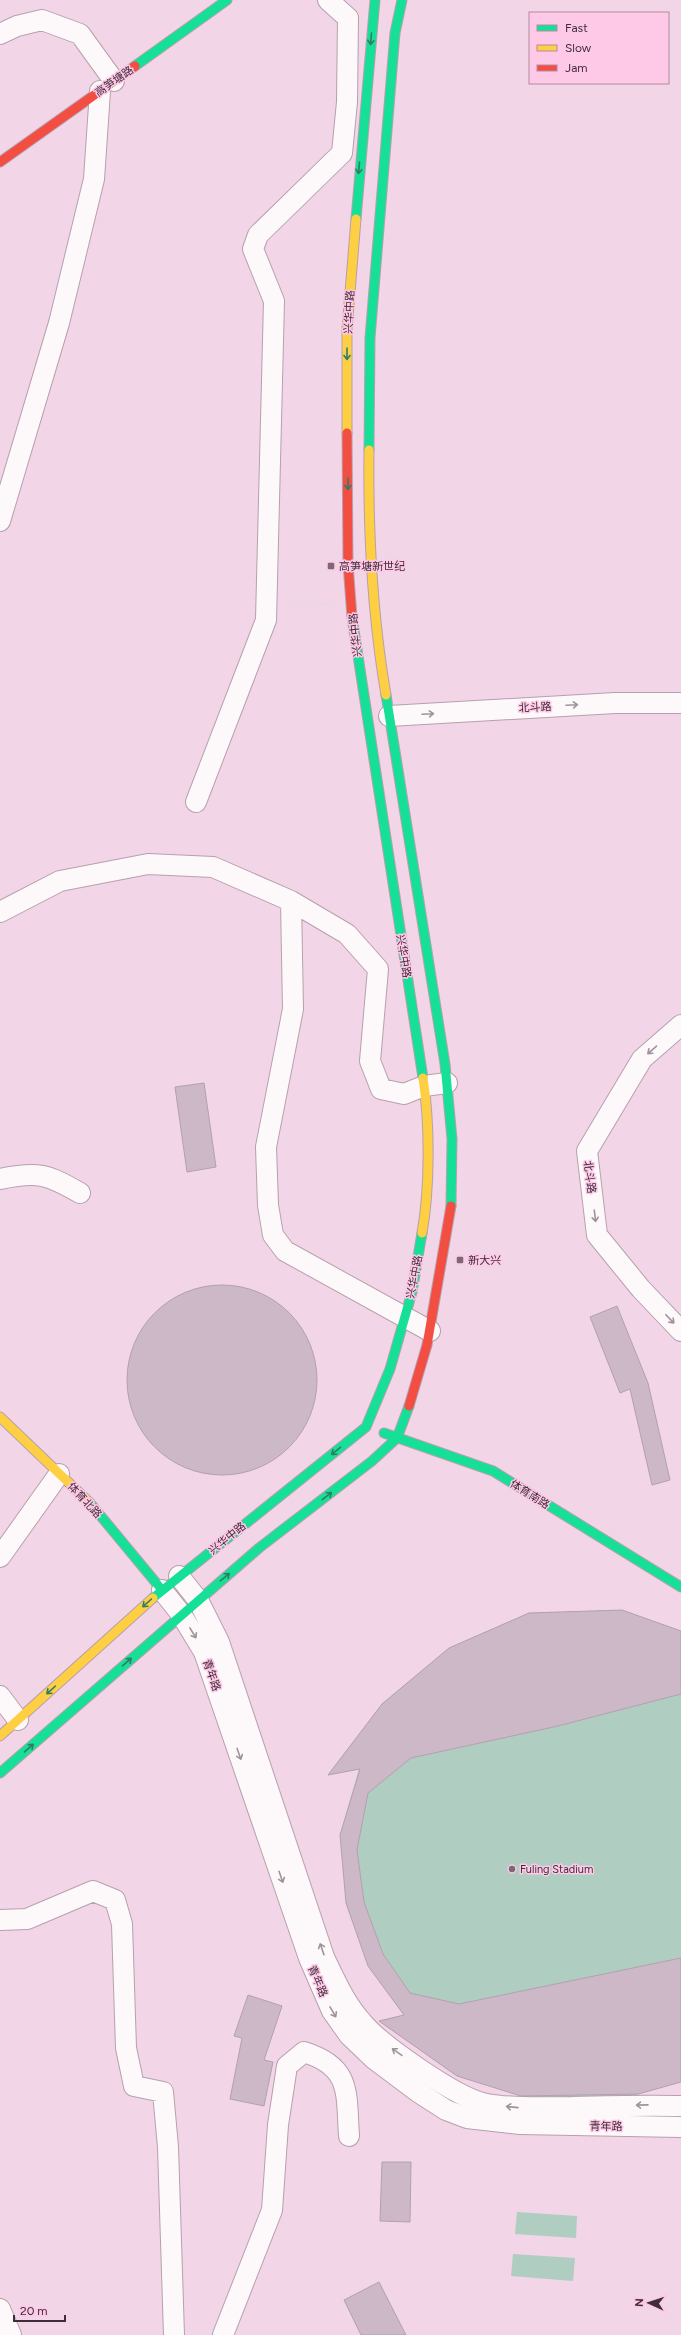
<svg xmlns="http://www.w3.org/2000/svg" width="681" height="2335" viewBox="0 0 681 2335" font-family="Figtree,'Noto Sans SC',sans-serif">
<style>
.green{fill:#afcdc1}
.building{fill:#ccb8c7;stroke:#b4a0af}
.lines{fill:none;stroke-linecap:round;stroke-linejoin:round}
.street-casing{stroke:#b7a0ad;stroke-width:22}
.fast-casing{stroke:#b7a0ad;stroke-width:11}
.slow-casing{stroke:#b7a0ad;stroke-width:11}
.jam-casing{stroke:#b7a0ad;stroke-width:11}
.path{stroke:#e4dbe0;stroke-width:2.5;stroke-dasharray:2 3;stroke-linecap:butt}
.street{stroke:#fdf9fb;stroke-width:20}
.fast{stroke:#16e098;stroke-width:9}
.slow{stroke:#ffcf43;stroke-width:9}
.jam{stroke:#f24e42;stroke-width:9}
.oneway{stroke:#2e7e64}
.oneway2{stroke:#9f939a}
.poi-dot{fill:#7f6876;stroke:#fec9e7;stroke-width:1.5}
.labels{text-anchor:middle;stroke-width:3;stroke-linejoin:round;paint-order:stroke}
.street-label{font-size:11px;fill:#412d39;stroke:#fec9e7}
.poi-label{font-size:11px;fill:#412d39;stroke:#fec9e7;text-anchor:start}
</style>
<rect width="100%" height="100%" fill="#f2d5e6"/>
<path class="green" d="M622 1610 681 1631V2082L609 2103 537 2101 457 2076 379 2021 404 2015 368 1966 340 1835 359 1769 328 1775 382 1704 449 1648 529 1613Z
M517 2212 577 2216 576 2238 515 2234Z
M513 2254 575 2258 573 2281 511 2276Z"/>
<path class="building" d="M204 1083 216 1167 187 1172 175 1087Z
M127 1380a95 95 0 1 1 190 0a95 95 0 1 1-190 0Z
M617 1306 648 1383 670 1480 652 1485 630 1389 620 1393 590 1317Z
M622 1610 681 1631V1694L558 1726 411 1758 368 1793 357 1850 364 1902 383 1954 410 1993 459 2004 681 1958V2082L638 2094 521 2096 457 2076 379 2021 404 2015 368 1966 346 1903 340 1835 360 1769 328 1775 382 1704 449 1648 529 1613Z
M248 1995 282 2006 264 2060 273 2062 264 2106 230 2099 242 2038 234 2036Z
M382 2162H411L410 2222 380 2221Z
M379 2282 406 2335H361L344 2300Z"/>
<g class="lines">
<defs>
<path id="street" d="M0 34 17 26 42 20 80 34 114 81
M0 521 59 323 94 179 100 91
M389 716 615 703H681
M196 802 266 620 274 301 253 249 258 235 342 153 347 102 348 18 328 0
M291 901 293 1009 266 1147 268 1205 273 1235 285 1251 430 1331
M0 912 60 881 148 864 213 867 291 901 347 934 378 969 370 1061 381 1089 404 1094 424 1086 447 1083
M681 1025 642 1059 587 1151 597 1235 641 1289 681 1331
M0 1179C38 1171 47 1174 80 1193
M0 1557 59 1474
M179 1576 198 1600 219 1642 324 1957C335 1980 345 2003 362 2022 381 2045 458 2099 487 2104 515 2109 544 2107 572 2107 608 2106 645 2105 681 2106
M162 1590 181 1614 204 1652 309 1958 332 2011 349 2035 374 2059 418 2092 446 2110 467 2118 520 2124 681 2127
M0 1696 18 1720
M0 1920 27 1919 93 1891 115 1900 122 1924 126 2048 134 2086 163 2092 168 2147 174 2335
M0 2309 11 2335
M223 2335 272 2210 278 2125 287 2066 304 2052C352 2067 346 2093 349 2136"/>
<path id="fast" d="M135 66 227 0
M356 219 375 0
M369 450 370 338 395 33 402 0
M352 617 423 1078
M386 695 445 1064 452 1139 451 1206
M384 1433 493 1471 681 1587
M90 1503 162 1590
M153 1598 366 1427 390 1369 412 1292 422 1233
M0 1773 259 1548 372 1461 397 1438 409 1406"/>
<path id="slow" d="M347 433V329L356 219
M369 450C368 532 372 614 386 695
M422 1233C430 1188 430 1124 423 1078
M0 1417 90 1503
M0 1736 153 1598"/>
<path id="jam" d="M0 162 135 66
M347 433 348 564 352 617
M409 1406 427 1345 451 1206"/>
</defs>
<use href="#street" class="street-casing"/>
<use href="#fast" class="fast-casing"/>
<use href="#slow" class="slow-casing"/>
<use href="#jam" class="jam-casing"/>
<path class="path" d="M285 600 332 605"/>
<use href="#street" class="street"/>
<use href="#fast" class="fast"/>
<use href="#slow" class="slow"/>
<use href="#jam" class="jam"/>
</g>
<defs><path id="oneway-shaft" d="M-6 0H5M1.5-3L5.5 0L1.5 3" fill="none" stroke-width="1.6" stroke-linecap="round" stroke-linejoin="round"/></defs>
<g class="oneway">
<use href="#oneway-shaft" transform="translate(371 39) rotate(95)"/>
<use href="#oneway-shaft" transform="translate(359 168) rotate(95)"/>
<use href="#oneway-shaft" transform="translate(347 354) rotate(90)"/>
<use href="#oneway-shaft" transform="translate(348 484) rotate(90)"/>
<use href="#oneway-shaft" transform="translate(336 1451) rotate(141)"/>
<use href="#oneway-shaft" transform="translate(327 1496) rotate(-38)"/>
<use href="#oneway-shaft" transform="translate(225 1577) rotate(-40)"/>
<use href="#oneway-shaft" transform="translate(147 1603) rotate(138)"/>
<use href="#oneway-shaft" transform="translate(127 1662) rotate(-41)"/>
<use href="#oneway-shaft" transform="translate(51 1690) rotate(138)"/>
<use href="#oneway-shaft" transform="translate(29 1748) rotate(-41)"/>
</g>
<g class="oneway2">
<use href="#oneway-shaft" transform="translate(572 705) rotate(-3)"/>
<use href="#oneway-shaft" transform="translate(428 714) rotate(-3)"/>
<use href="#oneway-shaft" transform="translate(652 1050) rotate(139)"/>
<use href="#oneway-shaft" transform="translate(595 1216) rotate(83)"/>
<use href="#oneway-shaft" transform="translate(670 1319) rotate(46)"/>
<use href="#oneway-shaft" transform="translate(193 1633) rotate(58)"/>
<use href="#oneway-shaft" transform="translate(239 1754) rotate(71)"/>
<use href="#oneway-shaft" transform="translate(281 1877) rotate(71)"/>
<use href="#oneway-shaft" transform="translate(322 1949) rotate(-109)"/>
<use href="#oneway-shaft" transform="translate(333 2012) rotate(60)"/>
<use href="#oneway-shaft" transform="translate(397 2052) rotate(-145)"/>
<use href="#oneway-shaft" transform="translate(642 2105) rotate(179)"/>
<use href="#oneway-shaft" transform="translate(512 2107) rotate(-174)"/>
</g>
<g class="poi-dot">
<rect x="327" y="562" width="8" height="8" rx="2"/>
<rect x="456" y="1256" width="8" height="8" rx="2"/>
<circle cx="512" cy="1869" r="4"/>
</g>
<g class="labels">
<g class="street-label">
<text transform="translate(114 81) rotate(-35)" y="4">高笋塘路</text>
<text transform="translate(349 312) rotate(-87)" y="4">兴华中路</text>
<text transform="translate(355 635) rotate(-96)" y="4">兴华中路</text>
<text transform="translate(535 707) rotate(-3)" y="4">北斗路</text>
<text transform="translate(404 956) rotate(81)" y="4">兴华中路</text>
<text transform="translate(590 1177) rotate(83)" y="4">北斗路</text>
<text transform="translate(414 1277) rotate(-79)" y="4">兴华中路</text>
<text transform="translate(530 1494) rotate(32)" y="4">体育南路</text>
<text transform="translate(85 1500) rotate(47)" y="4">体育北路</text>
<text transform="translate(227 1538) rotate(-39)" y="4">兴华中路</text>
<text transform="translate(212 1675) rotate(71)" y="4">青年路</text>
<text transform="translate(318 1981) rotate(67)" y="4">青年路</text>
<text transform="translate(606 2126) rotate(1)" y="4">青年路</text>
</g>
<g class="poi-label">
<text x="339" y="570">高笋塘新世纪</text>
<text x="468" y="1264">新大兴</text>
<text x="520" y="1873">Fuling Stadium</text>
</g>
</g>
<rect x="529" y="12" width="140" height="72" fill="#fec9e7" stroke="#b28ba1"/>
<rect x="537" y="25" width="20" height="6" fill="#16e098" stroke="#b28ba1"/>
<text x="565" y="32" font-size="12" fill="#412d39">Fast</text>
<rect x="537" y="45" width="20" height="6" fill="#ffcf43" stroke="#b28ba1"/>
<text x="565" y="52" font-size="12" fill="#412d39">Slow</text>
<rect x="537" y="65" width="20" height="6" fill="#f24e42" stroke="#b28ba1"/>
<text x="565" y="72" font-size="12" fill="#412d39">Jam</text>
<g transform="translate(649 2303) rotate(273)" stroke="#fec9e7" stroke-width="3" paint-order="stroke">
<path d="M0-3L7 15L0 10L-7 15Z" fill="#412d39"/>
<text y="-6" font-size="11" font-weight="bold" text-anchor="middle" fill="#412d39">N</text>
</g>
<path d="M14 2315v6h51v-6" fill="none" stroke="#412d39" stroke-width="2"/>
<text x="20" y="2315" font-size="12" fill="#412d39" stroke="#fec9e7" stroke-width="3" paint-order="stroke">20 m</text>
</svg>
